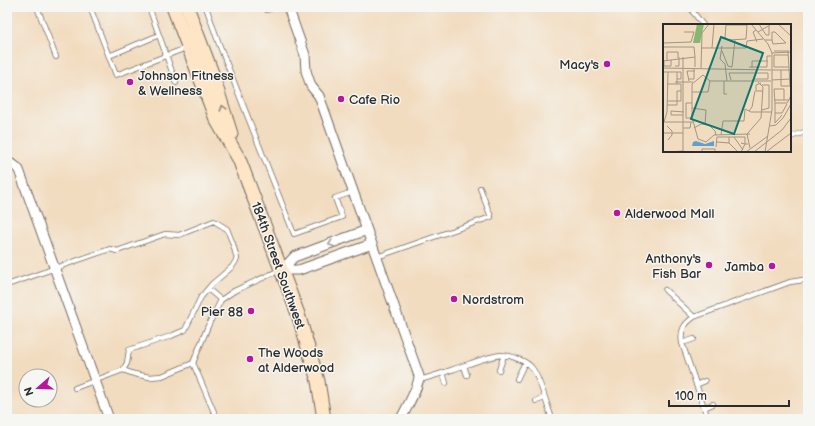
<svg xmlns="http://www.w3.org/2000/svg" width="815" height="426" viewBox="0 0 815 426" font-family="'Balsamiq Sans',sans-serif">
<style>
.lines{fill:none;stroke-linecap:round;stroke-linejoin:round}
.lane-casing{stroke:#71695f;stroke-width:6}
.street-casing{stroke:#71695f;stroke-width:11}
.secondary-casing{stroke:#71695f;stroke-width:15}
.lane{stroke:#fff;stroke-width:4.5}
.street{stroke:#fff;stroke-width:9}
.secondary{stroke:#fee5c5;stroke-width:13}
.oneway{stroke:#948878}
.oneway2{stroke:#a0a0a0}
.poi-dot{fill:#b5179e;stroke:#f6f6f2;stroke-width:1.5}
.labels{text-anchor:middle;stroke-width:3;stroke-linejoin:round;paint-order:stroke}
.poi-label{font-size:13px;fill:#2b2b2b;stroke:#f6f6f2;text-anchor:start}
.street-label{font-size:13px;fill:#2b2b2b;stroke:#f6f6f2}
.inset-road{fill:none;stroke:#a29584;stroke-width:1}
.view{fill:#0f766e;fill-opacity:0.15;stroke:#0f766e;stroke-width:2}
.inset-edge{fill:none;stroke:#2b2b2b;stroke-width:2}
</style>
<rect width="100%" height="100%" fill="#f6f6f2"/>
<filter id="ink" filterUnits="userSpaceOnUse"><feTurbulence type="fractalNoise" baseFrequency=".025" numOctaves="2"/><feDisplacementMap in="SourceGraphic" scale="8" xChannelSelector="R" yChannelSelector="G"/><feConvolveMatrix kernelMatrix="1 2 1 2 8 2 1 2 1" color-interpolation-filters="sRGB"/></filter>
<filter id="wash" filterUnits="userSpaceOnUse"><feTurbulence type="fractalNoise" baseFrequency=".012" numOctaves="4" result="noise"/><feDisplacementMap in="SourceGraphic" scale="16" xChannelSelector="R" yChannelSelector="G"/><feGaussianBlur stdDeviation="0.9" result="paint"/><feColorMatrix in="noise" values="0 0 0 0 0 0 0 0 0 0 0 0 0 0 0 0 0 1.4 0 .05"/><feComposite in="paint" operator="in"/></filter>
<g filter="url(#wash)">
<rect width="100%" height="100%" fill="#f2dcbf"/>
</g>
<g filter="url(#ink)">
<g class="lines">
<defs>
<path id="lane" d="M37 7 56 57
M90 7 116 75 186 48
M149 7 176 83
M206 7 219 44 294 234 342 217 335 198 353 192
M266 7 267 10 276 7
M691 7 693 12 703 25
M109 56 159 35
M790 137 808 131
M377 257 491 217 480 188
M7 285 110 249 117 251 165 234 179 235 214 221 227 229 233 244 237 259 232 267 212 284 201 297 185 330 171 336 129 350 127 363 123 370
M208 289 221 300
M665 290 694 317
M682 343 694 339
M7 350V352
M193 363 214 412
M464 366 467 375
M499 370 504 355
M443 373 446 383
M517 379 525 362
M419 380C436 376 453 369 469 364 480 360 490 356 502 355 510 355 527 361 532 368 540 378 547 405 552 419
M696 385 705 381
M75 388 123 370 134 374 150 377 162 376 193 363 208 326 221 300 234 291 280 270
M536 401 545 398
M704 408 713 404
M708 419 682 343C680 330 684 324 694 317L790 282 803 280H808"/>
<path id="street" d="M288 7 305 55 306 71 311 86 319 96 323 107 419 376C419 387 406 408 401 419
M7 163C13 163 16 166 19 170L109 419
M282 270 294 257 367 230
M282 270H299L372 244
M806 419 808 418"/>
<path id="secondary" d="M173 7 216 119 239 159 298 314 318 381 324 419
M187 7 212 73 231 134"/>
</defs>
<use href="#lane" class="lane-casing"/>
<use href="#street" class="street-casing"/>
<use href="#secondary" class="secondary-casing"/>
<use href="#lane" class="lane"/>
<use href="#street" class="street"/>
<use href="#secondary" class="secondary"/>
</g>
<defs><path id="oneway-chevron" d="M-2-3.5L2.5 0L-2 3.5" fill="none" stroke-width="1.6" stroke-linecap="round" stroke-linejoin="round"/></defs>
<use class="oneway" href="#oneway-chevron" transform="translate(223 108) rotate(-107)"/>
<use class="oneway2" href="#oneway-chevron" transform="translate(331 244) rotate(160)"/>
</g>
<g class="poi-dot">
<circle cx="607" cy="64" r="4"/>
<circle cx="130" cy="82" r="4"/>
<circle cx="341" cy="99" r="4"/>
<circle cx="617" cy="213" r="4"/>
<circle cx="709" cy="265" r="4"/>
<circle cx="772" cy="266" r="4"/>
<circle cx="454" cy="299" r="4"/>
<circle cx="251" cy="311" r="4"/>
<circle cx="250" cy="359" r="4"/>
</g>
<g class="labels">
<g class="poi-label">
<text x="599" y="69" text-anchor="end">Macy's</text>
<text x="138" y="80">Johnson Fitness<tspan x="138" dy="15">&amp; Wellness</tspan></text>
<text x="349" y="104">Cafe Rio</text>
<text x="625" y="218">Alderwood Mall</text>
<text x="701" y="263" text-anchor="end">Anthony's<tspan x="701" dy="15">Fish Bar</tspan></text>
<text x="764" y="271" text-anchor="end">Jamba</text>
<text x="462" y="304">Nordstrom</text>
<text x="243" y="316" text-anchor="end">Pier 88</text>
<text x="258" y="357">The Woods<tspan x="258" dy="15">at Alderwood</tspan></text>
</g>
<g class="street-label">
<text transform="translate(279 265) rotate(70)" y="5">184th Street Southwest</text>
</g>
</g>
<g transform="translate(663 24)">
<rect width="128" height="128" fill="#f2dcbf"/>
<path d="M34 0H41L37 19H30Z" fill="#86b772"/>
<path d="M33 117 42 120 51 117V122H29L30 118Z" fill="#5ca1d1"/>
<path class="inset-road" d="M88 0 105 20 109 29V86L102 128M96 0 103 11H106V2M115 0 128 12M63 1H84L83 15 65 16 62 14ZM93 6 90 8 94 18M95 8 107 1M102 16H109L110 20 123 19 112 8H109V16M0 19 28 18 31 8H21M59 22 57 35 62 40 64 57M0 23H31L32 33M38 24H83L84 17 100 15M49 24 51 0M59 27 65 42 69 43 72 16M111 27H126M125 27 127 62M109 29 128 28M125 31H111V43H126M20 33V128M0 37 32 33V43M1 37V42H8V36M4 37V28H15V34M12 42H16V33M86 43H104V32H108M0 44 108 46M38 44 39 9 46 0M89 44V37H105M109 46H127M118 46V62H128M0 48H14V60H4M14 55H18V48H14M26 55H31V45M68 56 66 49H105V55H90V57M109 56 127 55M26 57 24 47H32M61 57V70H64M12 58H30M98 59 93 61V67H100M29 68H45L47 57M111 76H126L128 71M121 76V65H111L112 79H124L126 76M4 77H14V67H18M29 79H23V94H29M112 79V99L119 91M4 81H14V77H18V60H14M29 84 43 86 42 101M99 86 106 84V61H99M86 87 89 83 92 67M112 89H119L124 80M20 91H8V87L21 88M0 98H30M1 98 4 88 5 48M4 102 9 107V111L5 116M107 102 113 101 120 94 128 80M20 104H27L28 98M31 104 38 100 46 101 52 107 53 111M1 109H20M84 110 98 94 100 63 95 58M84 110 87 124M87 110 51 111 43 118 35 115 29 93V60L40 51 47 57H108M58 111 60 97H81L82 85 88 88H109M66 113V119L75 128M71 113 80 126M54 118 66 119M53 123 54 113H82V120H85M6 128 20 127M39 128V125H52V128M78 128 82 120 78 119M83 128 105 112M91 128 119 106 128 94M103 128 128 109"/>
<path class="view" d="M58 13 100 29 71 110 28 95Z"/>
<rect width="128" height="128" class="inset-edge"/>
</g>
<rect width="815" height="426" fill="none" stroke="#f6f6f2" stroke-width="24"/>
<g transform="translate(38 388) rotate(250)"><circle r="19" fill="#f6f6f2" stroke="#a5a5a2"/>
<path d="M0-3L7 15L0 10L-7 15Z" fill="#b5179e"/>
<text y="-6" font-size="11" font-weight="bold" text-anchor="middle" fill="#2b2b2b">N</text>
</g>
<path d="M669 400v6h120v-6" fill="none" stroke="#2b2b2b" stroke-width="2"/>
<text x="675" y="400" font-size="12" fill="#2b2b2b" stroke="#f6f6f2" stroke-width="3" paint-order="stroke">100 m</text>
</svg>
